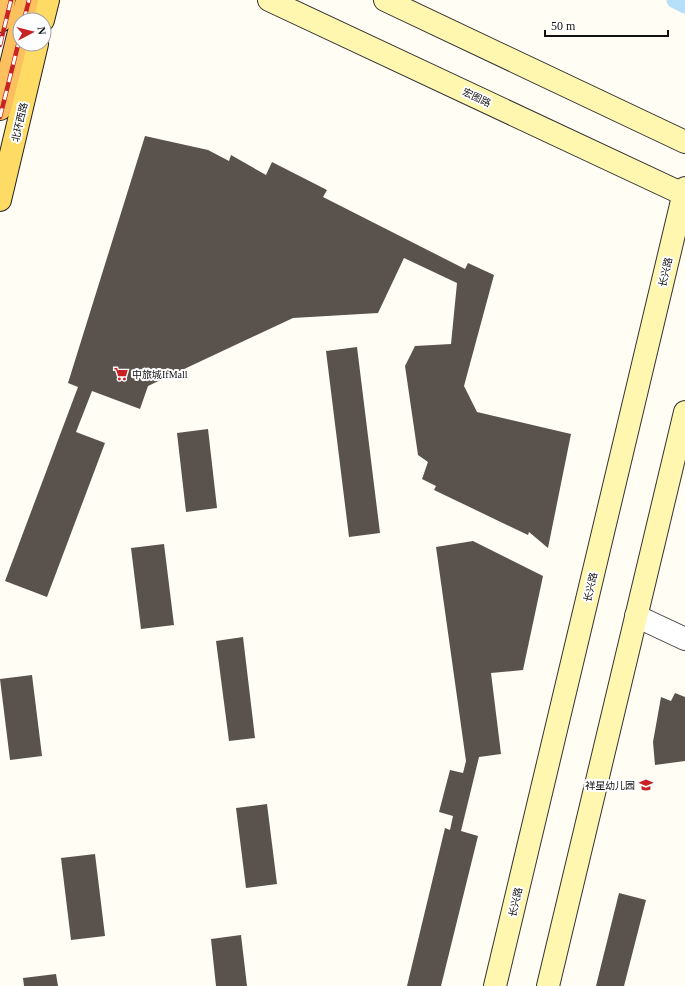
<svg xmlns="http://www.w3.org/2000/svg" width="685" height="986" viewBox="0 0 685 986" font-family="'Times New Roman','Noto Sans SC',serif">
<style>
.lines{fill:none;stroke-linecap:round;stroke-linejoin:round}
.canal{stroke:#b6dff9;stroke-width:17}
.building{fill:#5a524c}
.tertiary-casing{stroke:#444;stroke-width:24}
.secondary-casing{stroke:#333;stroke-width:24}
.primary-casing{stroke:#222;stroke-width:24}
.trunk-casing{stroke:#222;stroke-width:24}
.tertiary{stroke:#fff;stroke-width:22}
.secondary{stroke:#fff7af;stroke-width:22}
.primary{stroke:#fedb65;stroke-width:22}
.trunk{stroke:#fcc05e;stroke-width:22}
.rail-casing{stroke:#c82126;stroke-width:4.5}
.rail{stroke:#fff;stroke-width:3;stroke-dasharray:9;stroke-linecap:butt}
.labels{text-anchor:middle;stroke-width:4;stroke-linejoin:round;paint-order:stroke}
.street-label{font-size:10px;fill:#111;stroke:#fff}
.poi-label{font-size:10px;fill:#111;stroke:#fff;text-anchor:start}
</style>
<rect width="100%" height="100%" fill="#fffdf4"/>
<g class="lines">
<path class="canal" d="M675 0 685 5"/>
</g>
<path class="building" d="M145 136 208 150 229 161 231 155 266 175 272 162 327 190 323 197 465 269 468 263 494 275 464 386 477 412 571 434 548 548 529 532 528 535 434 490 436 486 422 479 428 462 418 455 405 366 415 346 451 344 457 283 404 258 378 313 293 318 148 386 140 409 92 391 76 432 105 443 47 597 5 581 78 387 68 383Z
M357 347 380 533 349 537 326 351Z
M208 429 217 508 186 512 177 433Z
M473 541 543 576 523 670 491 673 501 754 479 757 461 831 478 836 441 986H407L445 828 450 830 453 816 439 812 450 770 463 773 466 761 436 547Z
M164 544 174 625 141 629 131 548Z
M243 637 255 738 229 741 216 641Z
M32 675 42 756 10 760 0 679Z
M675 693 685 697V761L655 765 653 742 661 697 671 701Z
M267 804 277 884 246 888 236 808Z
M95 854 105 936 71 940 61 858Z
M619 893 646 900 624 986H596Z
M241 935 247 986H216L211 939Z
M56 974 58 986H24L23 978Z"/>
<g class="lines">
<defs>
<path id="tertiary" d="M636 616 685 639"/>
<path id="secondary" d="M269 0 685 195
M385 0 685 142
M495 986 685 188
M548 986 685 412"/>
<path id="primary" d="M43 20 48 0
M0 200 37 44"/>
<path id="trunk" d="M22 20 27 0
M0 21 4 0
M0 109 20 28"/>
</defs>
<use href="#tertiary" class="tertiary-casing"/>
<use href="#secondary" class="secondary-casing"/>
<use href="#primary" class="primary-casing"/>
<use href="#trunk" class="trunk-casing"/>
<use href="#tertiary" class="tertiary"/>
<use href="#secondary" class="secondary"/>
<use href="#primary" class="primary"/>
<use href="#trunk" class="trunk"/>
<defs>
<path id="rail" d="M24 20 29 0
M0 45 11 0
M0 117 20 37"/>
</defs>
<use href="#rail" class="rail-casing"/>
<use href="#rail" class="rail"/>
</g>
<defs>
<symbol id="supermarket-bare" viewBox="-9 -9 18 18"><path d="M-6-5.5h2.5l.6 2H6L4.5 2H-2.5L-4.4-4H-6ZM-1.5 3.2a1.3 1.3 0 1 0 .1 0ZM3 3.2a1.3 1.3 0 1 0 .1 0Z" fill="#c82126" stroke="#fff" stroke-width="2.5" paint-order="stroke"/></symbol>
<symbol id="school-bare" viewBox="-9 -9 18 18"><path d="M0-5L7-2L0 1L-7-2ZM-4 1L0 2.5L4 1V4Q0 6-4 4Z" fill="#c82126" stroke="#fff" stroke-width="2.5" paint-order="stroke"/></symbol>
</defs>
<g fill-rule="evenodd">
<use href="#supermarket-bare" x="111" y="364" width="20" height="20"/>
<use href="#school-bare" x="636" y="775" width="20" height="20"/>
</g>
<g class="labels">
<g class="street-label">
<text transform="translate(477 97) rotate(25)" y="4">宏图路</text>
<text transform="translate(19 122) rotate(-77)" y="4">北环西路</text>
<text transform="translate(665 272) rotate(-77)" y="4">长兴路</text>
<text transform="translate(590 587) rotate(-77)" y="4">长兴路</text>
<text transform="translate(515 902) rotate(-77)" y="4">长兴路</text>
</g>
<g class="poi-label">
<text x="132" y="378">中旅城IfMall</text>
<text x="635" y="789" text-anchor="end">祥星幼儿园</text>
</g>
</g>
<g transform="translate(32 32) rotate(83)"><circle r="19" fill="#ffffff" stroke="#a0a0a0"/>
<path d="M0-3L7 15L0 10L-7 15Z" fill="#c82126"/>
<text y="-6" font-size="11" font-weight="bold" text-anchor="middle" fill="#111111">N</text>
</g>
<path d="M545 30v6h123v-6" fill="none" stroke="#111111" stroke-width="2"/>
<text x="551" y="30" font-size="12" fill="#111111" stroke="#ffffff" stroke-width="3" paint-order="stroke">50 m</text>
</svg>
